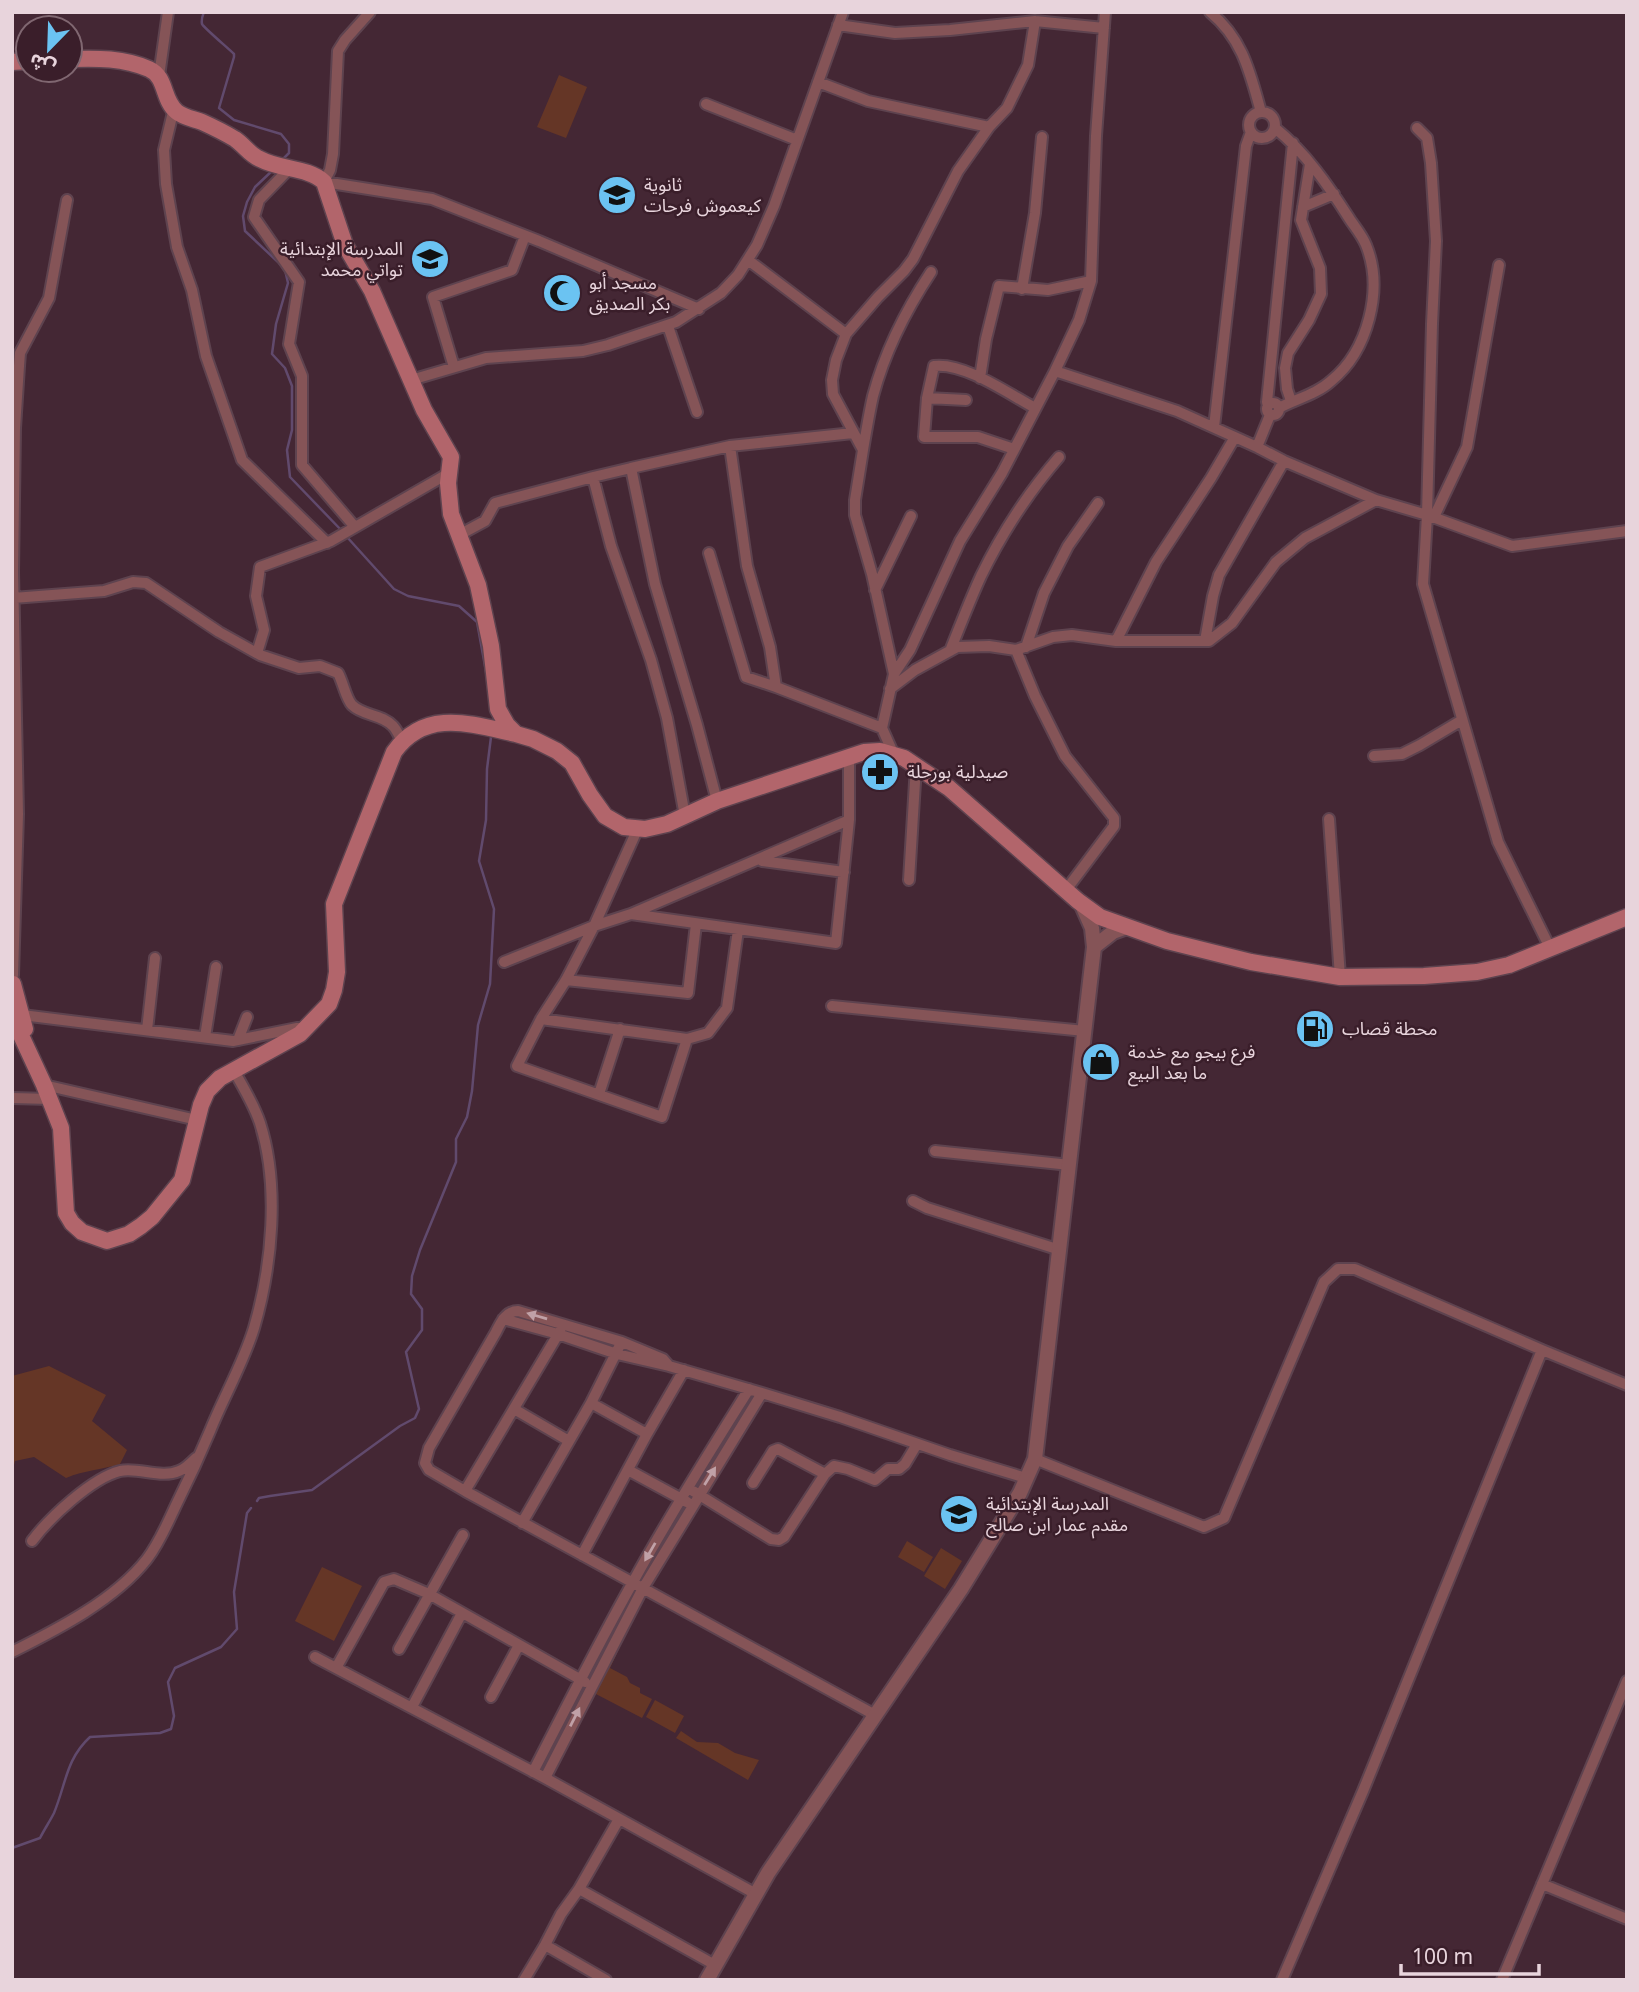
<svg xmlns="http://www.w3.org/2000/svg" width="1639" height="1992" viewBox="0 0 1639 1992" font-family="Georgia,'Noto Sans Arabic',serif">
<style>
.green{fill:#653626}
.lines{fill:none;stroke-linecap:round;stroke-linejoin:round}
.stream{stroke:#614a6d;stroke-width:2.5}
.minor-casing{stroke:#5e434f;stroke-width:14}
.tertiary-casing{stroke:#5e434f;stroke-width:18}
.secondary-casing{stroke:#5e434f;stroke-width:19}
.minor{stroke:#855457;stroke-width:10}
.tertiary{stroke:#855457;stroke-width:14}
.secondary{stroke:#b2656b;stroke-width:16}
.oneway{fill:#c0a1a7}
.labels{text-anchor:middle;stroke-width:5;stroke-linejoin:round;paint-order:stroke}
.poi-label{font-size:18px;fill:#e8d4dc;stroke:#3a1e2a;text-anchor:start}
</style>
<rect width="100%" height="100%" fill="#442734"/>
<path class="green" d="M559 75 587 87 566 138 537 127Z
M49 1366 106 1395 92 1421 127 1450 120 1464C101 1470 85 1470 66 1478L34 1457 15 1461 12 1473V1376Z
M907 1541 933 1557 924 1572 898 1557Z
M941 1548 962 1561 945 1589 924 1576Z
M322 1567 362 1586 334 1641 295 1621Z
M617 1648 619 1649 610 1668 627 1677 630 1683 640 1688V1693L652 1699 642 1718 594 1693Z
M655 1700 684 1716 675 1733 646 1717Z
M681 1731 697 1742 718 1743 735 1753 759 1760 748 1780 676 1738Z"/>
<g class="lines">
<path class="stream" d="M204 12C202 17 201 19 202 24 203 27 229 49 234 54V57L219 108 234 120 281 134 289 144V153L282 160
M273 170 255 187 247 202 243 216 245 231 278 262 285 270 288 283 276 324 272 354 285 368 292 386V430L287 450 290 477 343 532
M347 537 394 589 408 596 459 606 477 622 487 677
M257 1501 259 1498 270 1496 312 1490 400 1426 415 1418 419 1409 406 1352 422 1330V1309L411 1294 412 1276 420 1250 456 1162V1139L467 1117 472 1091 478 1025 490 984 494 909 479 861 486 820 487 769 491 737
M12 1848 40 1838C44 1830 50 1821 54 1813 66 1784 66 1759 90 1737L160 1733 171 1729 174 1716 168 1682 175 1668 221 1647 237 1629 234 1592 247 1513 251 1508"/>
<defs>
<path id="minor" d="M370 12 345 40 338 51 333 154 330 170 324 182 432 199 539 241 699 309
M1210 12C1243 39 1250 73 1261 112
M838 25 895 33 950 30 1035 21 1104 28
M159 76 168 12
M818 82 868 101 989 127
M706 104 797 140
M174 108 164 150 166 184 177 247 192 290 206 356 242 460 327 543
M1249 125a13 13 0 1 1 26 0a13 13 0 1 1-26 0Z
M1275 128C1306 153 1328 185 1349 218 1354 226 1362 235 1366 245 1384 289 1368 351 1331 381 1317 394 1296 399 1279 408
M1417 128 1427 138 1431 163 1436 241 1432 324 1427 515 1423 584 1498 842 1551 950
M289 169 259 200 254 217 299 282 289 344 302 376V465L355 527
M1303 207 1334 194
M748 260 846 334 836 360 832 380 833 394 863 450 855 500V515L872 574 894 674 882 728 894 755
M1022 289 1035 213 1042 137
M668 326 697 412
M846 334 878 297 904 271 913 259 958 171 989 127 1007 108 1028 65 1035 21
M454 367 433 297 512 270 525 236
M1055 371 1177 411 1257 447 1284 461 1376 500
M980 378 986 339 999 286 1048 290 1091 281
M411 380 486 358 583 351 608 345 676 322 721 293 738 275 757 245 774 206 843 12
M927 398 966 400
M1291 401 1287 389 1285 368 1288 353 1309 320 1321 294 1320 268 1301 220 1310 164
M1267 409a6 6 0 1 1 12 0a6 6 0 1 1-12 0Z
M1268 406 1267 402 1293 143
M1214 427 1246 146 1251 132
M730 446 747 566 770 647 776 687 882 728
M1257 447 1270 415
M1014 449 978 437H924L927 398 934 366C964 362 1009 394 1035 408
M863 450C866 432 869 414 873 396 885 351 906 310 931 272
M631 468 730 446 853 433
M593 477 631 468 655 584 697 725 717 801
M1434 517 1467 447 1499 265
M459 535 485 521 495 503 593 477 611 546 651 660 667 718 685 816
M709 553 746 677 776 687
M875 590 911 516
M13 598 104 591 133 582 146 583 219 632 260 655 299 668 320 666 338 673C343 682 346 699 352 705 363 716 382 714 393 726 397 730 399 736 402 741
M1116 641 1156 562 1211 478 1235 437
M1205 641 1213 596 1219 575 1284 461
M1026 647 1044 593 1068 546 1098 503
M1016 650 1035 696 1065 756 1114 818V826L1066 890
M950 651C960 626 970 600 981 576 1002 533 1028 493 1059 457
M257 653 264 630 256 596 260 567 331 541 449 473
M894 674 910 650 960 541 1002 473 1055 371 1079 320 1091 281 1096 136 1105 12
M890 689 915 670 957 647 989 646 1016 650 1053 637 1072 635 1116 641H1209L1232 623 1276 562 1305 538 1376 500 1427 515 1512 546 1627 531
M1374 756 1402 754 1420 745 1462 720
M1329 819 1340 977
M638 828 594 926 566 980 541 1019 517 1066 662 1117 687 1039
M762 861 844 872
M909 880 916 766
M631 914 836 943 849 820V757
M504 962 594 926 631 914 849 820
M13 975 18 814 13 572 15 428 19 366 20 353 49 298 67 200
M566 980 688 993 696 924
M832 1006 1085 1031
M22 1015 233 1041 297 1028H306
M541 1019 687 1039 708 1033 727 1008 738 930
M147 1030 155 958
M205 1037 216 967
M238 1040 247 1017
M44 1085 197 1120
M599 1094 620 1029
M12 1098 50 1099
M935 1151 1070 1165
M913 1201 927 1208 1060 1250
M503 1319 558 1334 617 1354 669 1366 762 1393 840 1417 950 1455 1026 1478
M1542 1350 1627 1385
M669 1366 663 1359 622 1342 518 1311C506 1311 501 1322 496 1332L429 1448 425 1463 429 1470 465 1491 875 1715
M591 1403 647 1434
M514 1409 569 1441
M1035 1459 1204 1527 1224 1518 1324 1282 1338 1269H1355L1542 1350 1363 1791 1282 1980
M628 1470 687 1502
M753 1483 773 1451 778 1449 825 1474
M465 1491 560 1331
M693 1491 771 1539 779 1540 784 1537 825 1474 834 1466 848 1469 875 1480 888 1469H899L905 1464 917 1444
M522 1523 591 1403 619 1347
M32 1541C49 1518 92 1478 120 1471 139 1467 161 1479 179 1471 185 1469 191 1463 196 1458
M582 1555 647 1434 684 1370
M399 1649 463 1535
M12 1652C58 1629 115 1600 147 1559 160 1542 168 1522 177 1503 189 1479 200 1455 210 1431 224 1396 243 1364 254 1328 272 1266 280 1186 260 1123 254 1105 244 1088 234 1071
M315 1657 545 1778 756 1894
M336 1668 384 1582 394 1579 429 1594 585 1682
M491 1697 519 1645
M412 1707 462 1613
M533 1772C566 1708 598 1644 633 1582 669 1516 709 1453 749 1389
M545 1778 643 1588 762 1393
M1542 1884 1627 1919
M579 1889 715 1965
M545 1945 606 1980
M524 1980 545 1945 561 1914 579 1889 619 1819
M1502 1980 1627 1681"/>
<path id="tertiary" d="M1094 947 1113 932 1127 927
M707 1980 768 1873 961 1589 1020 1493 1035 1459 1094 947 1092 928 1081 903"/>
<path id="secondary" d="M70 59C97 58 124 58 149 69 167 77 162 100 177 112 183 117 194 119 202 122 213 127 225 133 235 139 244 145 250 155 260 159 280 170 308 167 324 182L345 245 372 291 424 410 451 457 448 483 451 514 478 585 491 646 498 709 507 725 516 734 533 739 557 751 572 763 590 795 605 816 624 827 645 829 667 824 717 801 864 752 880 751 904 758 949 788 1078 901 1100 917 1167 941 1251 962 1340 977 1424 976 1477 972 1509 965 1627 917
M12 62 28 61
M13 984 25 1029
M12 1016 44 1085 61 1128 66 1213 72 1223 82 1232 107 1241 129 1234 141 1226 152 1217 182 1180 201 1105 207 1091 220 1078 300 1034 329 1004 334 990 337 972 334 904 394 752C425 708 471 724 516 734"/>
</defs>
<use href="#minor" class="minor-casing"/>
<use href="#tertiary" class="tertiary-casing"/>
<use href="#secondary" class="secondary-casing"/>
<use href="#minor" class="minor"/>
<use href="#tertiary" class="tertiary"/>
<use href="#secondary" class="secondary"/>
</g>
<defs><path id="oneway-solid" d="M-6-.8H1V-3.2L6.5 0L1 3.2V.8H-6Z" transform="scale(1.75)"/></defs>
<g class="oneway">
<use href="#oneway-solid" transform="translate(537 1316) rotate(-164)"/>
<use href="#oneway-solid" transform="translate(710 1476) rotate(-58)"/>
<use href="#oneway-solid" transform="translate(650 1552) rotate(120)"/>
<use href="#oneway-solid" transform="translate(575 1717) rotate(-63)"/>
</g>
<defs>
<symbol id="school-disc" viewBox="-11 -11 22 22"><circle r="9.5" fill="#6bc3f2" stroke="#3a1e2a"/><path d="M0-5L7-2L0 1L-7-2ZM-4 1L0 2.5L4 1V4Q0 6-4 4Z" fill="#111"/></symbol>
<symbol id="mosque-disc" viewBox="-11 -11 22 22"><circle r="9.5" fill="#6bc3f2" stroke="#3a1e2a"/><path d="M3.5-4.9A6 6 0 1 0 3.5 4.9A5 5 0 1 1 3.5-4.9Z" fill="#111"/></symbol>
<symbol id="pharmacy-disc" viewBox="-11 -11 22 22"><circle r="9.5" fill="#6bc3f2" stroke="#3a1e2a"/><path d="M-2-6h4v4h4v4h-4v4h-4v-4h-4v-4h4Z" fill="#111"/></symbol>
<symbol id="fuel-disc" viewBox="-11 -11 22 22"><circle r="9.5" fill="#6bc3f2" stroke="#3a1e2a"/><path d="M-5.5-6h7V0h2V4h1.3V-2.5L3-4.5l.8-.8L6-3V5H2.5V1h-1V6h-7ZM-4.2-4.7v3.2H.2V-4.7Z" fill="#111"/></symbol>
<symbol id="shop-disc" viewBox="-11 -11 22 22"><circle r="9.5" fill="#6bc3f2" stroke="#3a1e2a"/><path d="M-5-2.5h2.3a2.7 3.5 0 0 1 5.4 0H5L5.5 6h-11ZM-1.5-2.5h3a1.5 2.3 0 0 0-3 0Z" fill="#111"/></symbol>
</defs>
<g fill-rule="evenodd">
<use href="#school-disc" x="595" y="173" width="44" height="44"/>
<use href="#school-disc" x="408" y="237" width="44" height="44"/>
<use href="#mosque-disc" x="540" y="271" width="44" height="44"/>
<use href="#pharmacy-disc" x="858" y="750" width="44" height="44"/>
<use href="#fuel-disc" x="1293" y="1007" width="44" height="44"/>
<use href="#shop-disc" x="1079" y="1040" width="44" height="44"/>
<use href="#school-disc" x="937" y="1492" width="44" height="44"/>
</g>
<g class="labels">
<g class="poi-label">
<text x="644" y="191">ثانوية<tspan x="644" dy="21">كيعموش فرحات</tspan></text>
<text x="403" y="255" text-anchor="end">المدرسة الإبتدائية<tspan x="403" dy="21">تواتي محمد</tspan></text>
<text x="589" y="289">مسجد أبو<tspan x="589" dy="21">بكر الصديق</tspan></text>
<text x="907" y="778">صيدلية بورحلة</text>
<text x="1342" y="1035">محطة قصاب</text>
<text x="1128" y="1058">فرع بيجو مع خدمة<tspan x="1128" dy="21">ما بعد البيع</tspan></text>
<text x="986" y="1510">المدرسة الإبتدائية<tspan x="986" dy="21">مقدم عمار ابن صالح</tspan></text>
</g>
</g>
<rect width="1639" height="1992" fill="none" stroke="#e8d4dc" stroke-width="28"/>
<g transform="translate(49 49) rotate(203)"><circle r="33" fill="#3a1e2a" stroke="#806771" stroke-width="2"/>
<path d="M0-5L12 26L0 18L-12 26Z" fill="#6bc3f2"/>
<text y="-10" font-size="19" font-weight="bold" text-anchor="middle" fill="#e8d4dc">ش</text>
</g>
<path d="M1401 1964v10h138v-10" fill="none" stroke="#e8d4dc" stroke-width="3.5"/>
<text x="1412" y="1964" font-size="21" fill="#e8d4dc" stroke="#3a1e2a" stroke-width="5" paint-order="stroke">100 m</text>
</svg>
